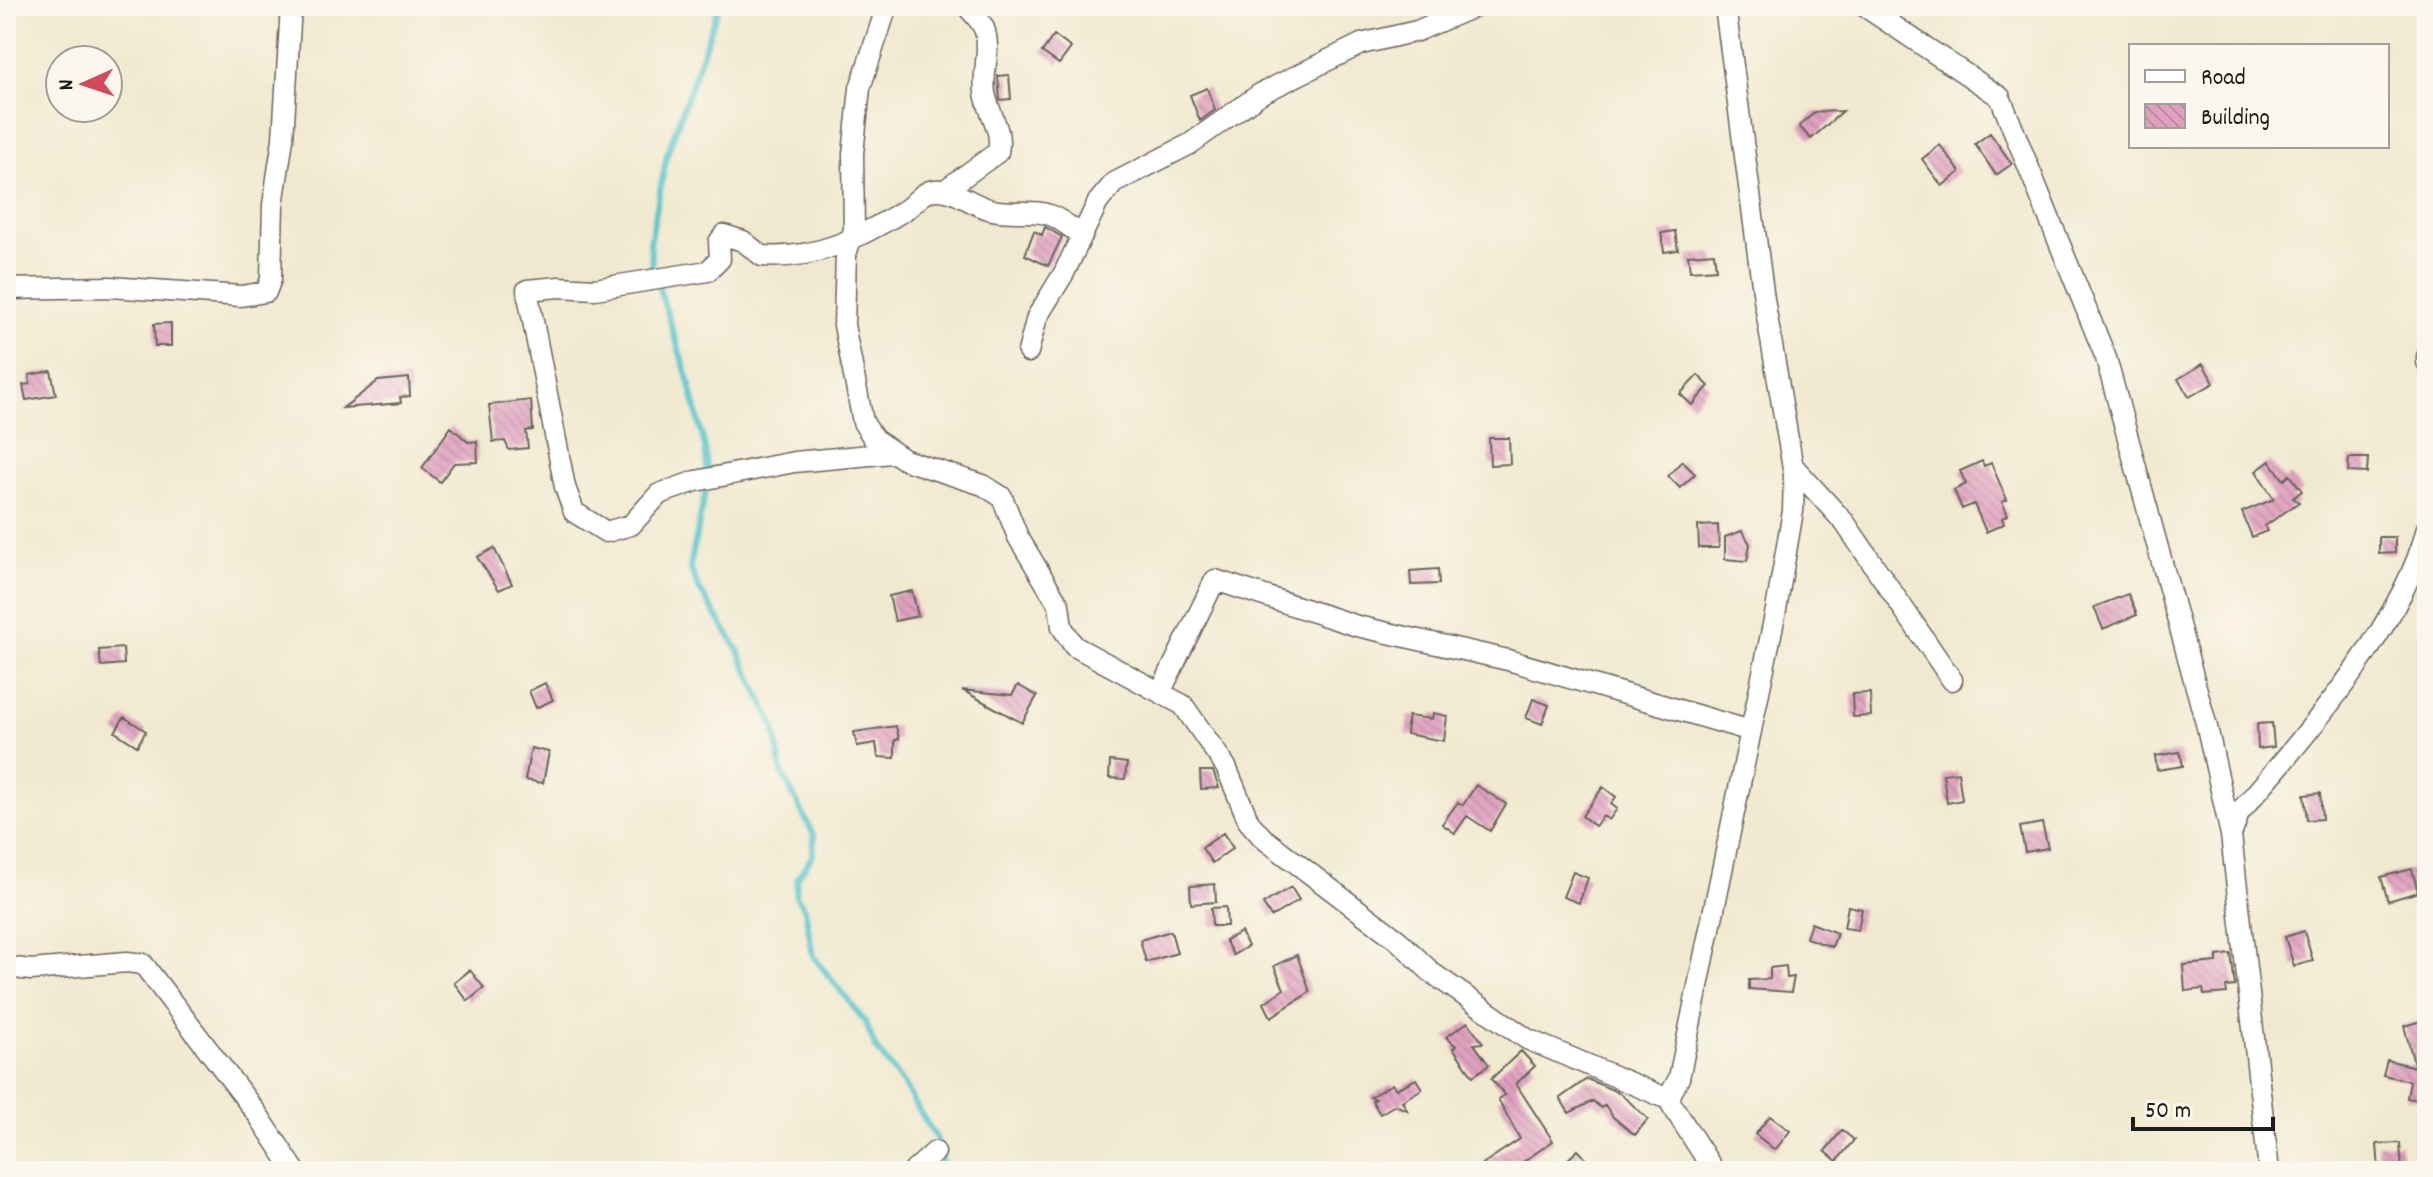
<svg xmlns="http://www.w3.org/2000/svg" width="2433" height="1177" viewBox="0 0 2433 1177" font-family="Dekko,sans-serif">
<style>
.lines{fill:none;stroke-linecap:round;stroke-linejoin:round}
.stream{stroke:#56c4cb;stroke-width:6}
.building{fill:url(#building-back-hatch)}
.minor-casing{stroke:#67645b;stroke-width:23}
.minor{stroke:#fff;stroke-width:20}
</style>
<defs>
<pattern id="building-back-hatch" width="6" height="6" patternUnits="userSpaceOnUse" patternTransform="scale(2)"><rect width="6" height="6" fill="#e0a1bf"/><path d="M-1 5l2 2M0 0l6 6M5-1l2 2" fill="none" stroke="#c08aa4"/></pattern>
</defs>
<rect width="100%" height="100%" fill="#fbf7ec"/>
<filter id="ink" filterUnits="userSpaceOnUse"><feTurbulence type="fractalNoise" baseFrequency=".0125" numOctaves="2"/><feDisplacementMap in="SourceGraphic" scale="16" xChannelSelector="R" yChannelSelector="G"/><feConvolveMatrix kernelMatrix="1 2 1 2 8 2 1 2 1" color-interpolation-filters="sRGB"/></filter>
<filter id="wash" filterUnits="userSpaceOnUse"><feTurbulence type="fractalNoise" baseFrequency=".006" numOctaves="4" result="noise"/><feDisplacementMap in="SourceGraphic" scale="32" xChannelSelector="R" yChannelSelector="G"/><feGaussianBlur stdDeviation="1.8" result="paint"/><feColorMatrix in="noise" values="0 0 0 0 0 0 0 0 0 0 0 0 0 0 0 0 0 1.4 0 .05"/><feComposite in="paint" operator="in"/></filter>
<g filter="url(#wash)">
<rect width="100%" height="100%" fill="#f1e9cf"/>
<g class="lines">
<path class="stream" d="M719 6 667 154 650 243 652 266 690 384 705 448 708 479 690 567 698 587 737 648 774 726 782 773 814 836 813 855 797 878 796 896 805 909 813 956 866 1023 875 1047 903 1084 936 1138 944 1171"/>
</g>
<g id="blocks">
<path class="building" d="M1054 35 1071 48 1059 64 1042 52Z
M1009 75 1011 99 1000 100 998 76Z
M1207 88 1215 110 1200 121 1190 95Z
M1843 111 1811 139 1799 126 1815 112Z
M1990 133 2012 164 1996 175 1975 144Z
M1940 145 1960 172 1942 186 1922 159Z
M1045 227 1062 237 1048 266 1025 255 1034 231 1042 235Z
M1675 231 1678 250 1664 252 1661 233Z
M1714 253 1716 269 1690 271 1688 255Z
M171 323V346H155L154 324Z
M2203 364 2214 383 2189 397 2178 379Z
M51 371 56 395 26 400 23 385 30 384 29 375Z
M1698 375 1709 386 1692 405 1680 394Z
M409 378 410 396 400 397 401 403 343 408 378 381Z
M531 400 533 430 526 431 528 448 509 450 505 441 493 442 489 405Z
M451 427 468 442 477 441 478 462 454 463 440 482 422 468Z
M1489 438H1509L1510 464 1490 465Z
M2349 458H2368L2367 473 2348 472Z
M1682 461 1695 474 1680 488 1668 476Z
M1982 461 1984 466 1991 463 2007 500 2002 502 2008 515 2002 518 2004 524 1986 532 1974 504 1962 509 1954 490 1966 484 1960 471Z
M2270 461 2284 480 2290 475 2302 491 2293 498 2299 502 2265 526 2267 531 2252 537 2242 512 2274 499 2256 471Z
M1718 525 1719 548H1699L1698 526Z
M1742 531 1750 544 1747 561 1725 559V537Z
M2379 537H2395V553L2379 554Z
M494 548 512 584 499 590 477 557Z
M1438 569 1439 584 1411 585 1410 571Z
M912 591 918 616 895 621 889 596Z
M2128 594 2137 615 2103 629 2094 607Z
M123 648 124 664 101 666 99 650Z
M545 683 553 700 536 708 529 691Z
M1018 685 1037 696 1022 723 962 690 1012 695Z
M1870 693 1871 716 1853 717 1852 694Z
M1533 699 1549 705 1542 724 1526 718Z
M1433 713 1447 716 1444 741 1406 734 1408 716 1432 719Z
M124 717 146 731 137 746 115 732Z
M2272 723 2274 747 2258 749 2257 724Z
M896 726 899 739 895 740V758L878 757 876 743 857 746 854 732Z
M531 748 549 752 543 783 525 780Z
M2180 752 2183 766 2157 770 2155 756Z
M1110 761 1127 763 1125 779 1109 778Z
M1200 771H1213L1219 788 1201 789Z
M1958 772 1962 800 1947 803 1943 774Z
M1476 785 1506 804 1490 831 1467 816 1455 833 1442 824 1458 802 1463 805Z
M1603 787 1616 797 1611 804 1617 809 1609 820 1603 816 1595 826 1582 816Z
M2320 793 2322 819 2307 820 2304 795Z
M2042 823 2048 848 2025 852 2020 827Z
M1223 833 1233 848 1212 863 1202 848Z
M2412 869 2418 892 2388 901 2381 877Z
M1573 872 1588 878 1579 903 1563 897Z
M1215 884 1216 902 1191 904 1190 886Z
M1291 887 1299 900 1271 917 1263 904Z
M1848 906 1862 909 1858 930 1844 928Z
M1226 907 1227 926H1212L1211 908Z
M1811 923 1837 933 1832 947 1806 938Z
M1171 931 1177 953 1146 962 1140 940Z
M2304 931 2313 961 2294 966 2285 937Z
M1241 932 1248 946 1233 955 1225 940Z
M2231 954 2235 986 2226 987 2227 993 2204 995 2203 989 2185 991 2183 965 2217 962V956Z
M1297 955 1310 992 1271 1017 1264 1003 1284 989 1274 966Z
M1786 966 1787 978 1794 977 1791 992 1749 989V980L1770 979V968Z
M470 970 484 988 468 1001 454 983Z
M2421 1021 2427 1043 2425 1101 2407 1098 2410 1081 2383 1075 2387 1060 2415 1067 2404 1026Z
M1468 1022 1483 1043 1474 1044 1489 1065 1473 1076 1453 1048 1456 1046 1446 1037Z
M1521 1051 1535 1066 1516 1084 1553 1141 1510 1171H1472L1520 1139 1498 1099 1505 1095 1491 1079Z
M1416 1079 1422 1089 1402 1101 1407 1110 1395 1105 1380 1114 1372 1101 1376 1099 1370 1097 1392 1084 1396 1089Z
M1587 1079 1620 1093 1648 1119 1635 1135 1613 1117 1605 1105 1601 1108 1593 1101 1569 1113 1560 1098Z
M1770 1116 1790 1131 1775 1150 1755 1134Z
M1842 1130 1854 1140 1837 1161 1825 1151Z
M2400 1143 2402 1171H2379L2377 1144Z
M1578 1150 1597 1171H1555Z"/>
</g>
</g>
<g filter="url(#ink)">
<use href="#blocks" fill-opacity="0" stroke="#67645b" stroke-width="2"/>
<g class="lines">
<defs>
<path id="minor" d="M887 6 860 88 853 154 854 230 846 254 844 325 863 422 874 439 905 460 983 485 1002 497 1018 537 1059 605 1062 627 1074 646 1183 705 1226 767 1249 822 1263 838 1399 941 1432 973 1527 1039 1668 1099
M1864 6 2000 97 2106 358 2207 727 2231 835
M945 190 998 152C1003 129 989 115 985 93 982 72 991 52 985 31 982 21 973 14 967 6
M6 289 110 287 241 296 266 292 271 279 273 205 283 139 291 6
M1028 352 1037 317 1064 273 1098 202 1114 183 1190 144 1260 94 1361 44 1417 31 1476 6
M2427 357V362
M892 453 794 462 696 481 659 494 631 525 606 532 574 512 565 487 527 290 559 287 595 289 708 271 720 259 719 242 724 235 743 241 762 256C817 260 859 238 905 210 915 204 922 191 935 190 957 188 975 209 998 211 1043 215 1042 204 1082 236
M1793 466 1845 523 1952 680
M1161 691 1215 580 1357 626 1508 660 1751 731
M6 967 31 970 127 962 143 964 258 1115 295 1171
M914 1171 935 1152
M1714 1171 1668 1099 1679 1078 1776 610 1793 511 1794 474 1764 299 1725 6
M2269 1171 2231 835 2239 813C2303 738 2404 624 2427 528"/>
</defs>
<use href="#minor" class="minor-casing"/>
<use href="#minor" class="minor"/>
</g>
</g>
<rect width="2433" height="1177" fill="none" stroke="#fbf7ec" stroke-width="32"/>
<rect x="2129" y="44" width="260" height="104" fill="#fbf7ec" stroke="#a29f99" stroke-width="2"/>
<rect x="2145" y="70" width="40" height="12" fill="#ffffff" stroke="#a29f99" stroke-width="2"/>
<text x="2201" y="84" font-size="24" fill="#1c1c1c">Road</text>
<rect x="2145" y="104" width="40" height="24" fill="url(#building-back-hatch)" stroke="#a29f99" stroke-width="2"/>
<text x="2201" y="124" font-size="24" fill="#1c1c1c">Building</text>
<g transform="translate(84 84) rotate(267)"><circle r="38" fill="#fbf7ec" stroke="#a29f99" stroke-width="2"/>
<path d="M0-6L14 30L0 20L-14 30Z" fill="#d1495b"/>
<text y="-12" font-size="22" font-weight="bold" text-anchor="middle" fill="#1c1c1c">N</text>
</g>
<path d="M2133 1117v12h140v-12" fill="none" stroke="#1c1c1c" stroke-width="4"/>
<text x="2145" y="1117" font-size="24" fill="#1c1c1c" stroke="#fbf7ec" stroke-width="6" paint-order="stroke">50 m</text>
</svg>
